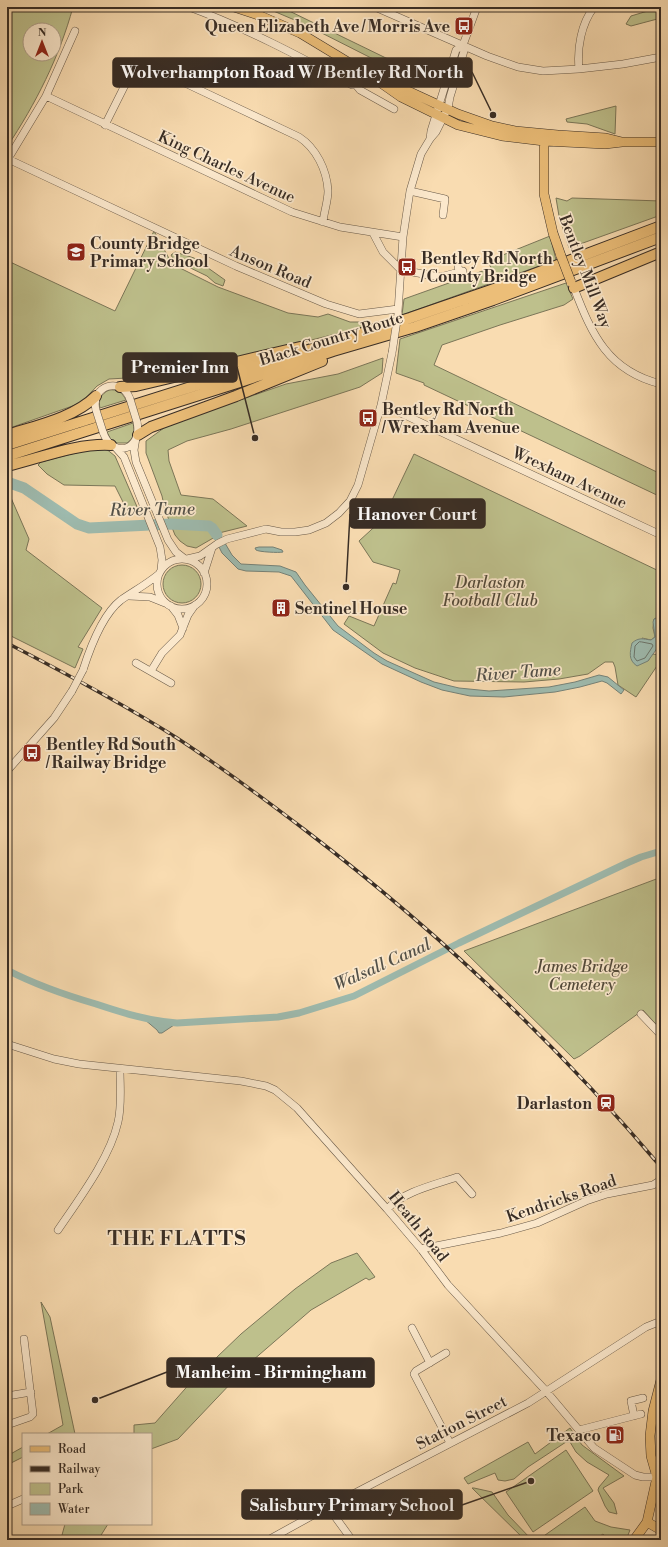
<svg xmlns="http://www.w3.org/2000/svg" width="668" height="1547" viewBox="0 0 668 1547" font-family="'Libre Bodoni',serif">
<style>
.green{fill:#bec08c;stroke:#7b7658;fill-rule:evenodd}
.water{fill:#9ebbaf;stroke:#758278}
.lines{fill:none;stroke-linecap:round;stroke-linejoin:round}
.shore{stroke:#6b746a;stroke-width:1}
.canal{stroke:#9ebbaf;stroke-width:7}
.river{stroke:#9ebbaf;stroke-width:11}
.minor-casing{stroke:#685948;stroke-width:8}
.major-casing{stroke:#382d25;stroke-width:10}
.highway-casing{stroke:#382d25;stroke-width:12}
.minor{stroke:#fbe8cc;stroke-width:7}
.major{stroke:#ecbe78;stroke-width:9}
.highway{stroke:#ecbe78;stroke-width:10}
.rail-casing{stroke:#382d25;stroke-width:3.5}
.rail{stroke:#fbe8cc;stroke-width:2;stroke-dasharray:6;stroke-linecap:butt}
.minor-bridge-casing{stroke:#685948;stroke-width:8;stroke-linecap:butt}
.major-bridge-casing{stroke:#382d25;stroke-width:10;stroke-linecap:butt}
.minor-bridge{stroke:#fbe8cc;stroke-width:7}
.major-bridge{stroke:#ecbe78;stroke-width:9}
.labels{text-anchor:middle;stroke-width:3.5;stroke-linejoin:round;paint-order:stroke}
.poi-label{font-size:16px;font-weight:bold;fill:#382d25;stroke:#fbe8cc;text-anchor:start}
.street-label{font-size:16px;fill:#382d25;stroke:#fbe8cc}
.park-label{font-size:16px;font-style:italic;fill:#534a3a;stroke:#fbe8cc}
.water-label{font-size:17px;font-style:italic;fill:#525048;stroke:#fbe8cc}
.district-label{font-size:20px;font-weight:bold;letter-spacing:1px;fill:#382d25;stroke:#fbe8cc}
.leader{fill:none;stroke:#382d25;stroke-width:1.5}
.callout-dot{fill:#382d25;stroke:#fbe8cc;stroke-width:1.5}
.callout{fill:#382d25;stroke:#382d25;stroke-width:1.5}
.callout-label{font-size:17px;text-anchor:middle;font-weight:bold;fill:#fff}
</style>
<rect width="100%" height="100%" fill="#f9dcb1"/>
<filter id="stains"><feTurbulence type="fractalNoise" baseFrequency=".005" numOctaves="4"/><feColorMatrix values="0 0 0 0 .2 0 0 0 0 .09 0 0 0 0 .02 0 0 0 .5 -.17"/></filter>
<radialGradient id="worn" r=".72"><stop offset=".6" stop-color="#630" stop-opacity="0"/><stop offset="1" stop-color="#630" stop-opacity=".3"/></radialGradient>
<path class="green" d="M7 7H73C59 58 36 103 7 147ZM30 30H54V54H30Z
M264 7H281L388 59 385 65 304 24Z
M661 7V18L631 26 626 24 631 16Z
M616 106 615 134 587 124 567 122 566 119Z
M556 198 567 201 572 198 661 201V215L569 248 559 216Z
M154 231 172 264 218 287 288 313 318 317 328 314 350 322H366L360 328 222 362 145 377 109 379 97 386 81 403 7 429 8 261 115 311Z
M550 236 556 260 402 315 404 299 491 268 488 261Z
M175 252 194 258 225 280 223 286 215 283 207 276 174 260 171 255Z
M566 283 573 299 564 305 500 325 442 345 434 365 661 474V497L424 385V383L396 373 400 339Z
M383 358 382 373 360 387 231 429 187 441 168 450 169 461 181 495 213 499 247 526 219 533 215 527 211 531 215 537 196 548 187 546 180 541 175 535 165 510 162 496 146 453V441L168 425 286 384 338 374Z
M109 390C117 389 122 392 126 400L100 408C98 400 101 394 109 390Z
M133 423C135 432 134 438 127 443H117L111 440 107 432Z
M105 448 115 456 138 509 126 508 115 486 64 485 47 474 38 465 41 462 90 449Z
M414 454 661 572V616L654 619 653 628 655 637 651 640 642 638 648 661 652 654 661 655V660L636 697 618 685 615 667 613 662H605L588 674 559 679 524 682 454 681 415 668 383 653 344 624 349 616 374 626 393 583 396 584 400 570 373 562 359 541 383 519Z
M7 491H8L29 539 26 550 102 608 78 647 83 649 75 668 7 634Z
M163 584a19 19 0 1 1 38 0a19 19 0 1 1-38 0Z
M659 878H661V1030L643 1010 580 1056 574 1059 464 951Z
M357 1253 375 1277 369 1280 366 1278 311 1310 252 1361 178 1439 151 1449V1434H134V1425L155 1423 192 1381 241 1334 295 1289 331 1263Z
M41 1302 50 1317 75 1434H47L63 1425Z
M570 1428 582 1445 624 1476 603 1488 614 1503 617 1514 609 1512 605 1506 598 1490 599 1487 609 1475 587 1462 576 1452 570 1442H566L528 1467 514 1479 505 1481 498 1480 495 1473 468 1484 464 1478 528 1442 535 1454Z
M23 1447V1457L7 1465V1456Z
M566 1450 593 1491 533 1532 506 1492Z
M472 1488H474L492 1492 508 1515 532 1540H525Z
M585 1507 595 1521 611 1527 630 1530 626 1540H608L603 1534 594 1540H538Z
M65 1524H108L98 1540H58L62 1535Z"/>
<path class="water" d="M209 523 215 527 219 533 232 555 241 564 280 566 296 572 305 585 338 626 374 653 387 661 434 682 459 688 489 691 549 687 575 682 599 675 608 677 624 690 621 694 607 683 602 681 580 687 555 692 504 697 470 696 442 690 421 682 382 664 333 630 291 576 279 572 246 571 238 569 222 553 211 531 206 528Z
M259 547H273L282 550 283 552C279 553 259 552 256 550L255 548Z
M661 616V643L648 661 637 666C628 660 630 652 632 643 639 637 643 639 651 640L655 637 653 622 654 619Z
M144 1019 177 1023 162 1033H159L157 1030Z"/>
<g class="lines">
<path class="shore" d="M642 642 652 644 653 646 645 658 637 661 634 657 635 646 639 642Z"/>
<path class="canal" d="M7 970C36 985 65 995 96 1004 123 1013 149 1021 177 1023L278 1017 299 1013 354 996 459 943 627 863 641 857 661 851"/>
<path class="river" d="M7 482 24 488 77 524 89 528 171 524 209 526 212 528 217 535"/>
<defs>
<path id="minor" d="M189 7C246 28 299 56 352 85H356L360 90 394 109
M375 7 487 56 518 67 543 71 579 69 623 64 661 57
M75 31 46 96 8 159 236 266 326 304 359 314 398 309
M579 69C577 48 581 24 594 7
M46 96 292 212 340 227 403 237
M105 125 125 85 135 78 148 74 170 76 299 137C316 148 327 170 328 191 328 201 324 212 323 222
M430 139 431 131 456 50 463 45
M410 191 445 199 443 215
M373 233 383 252 401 270 440 277 463 271
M457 259 459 272
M574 288C592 335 608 371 661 384
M398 312 403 237 410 191 421 154 430 139 436 132 448 108 450 97 464 51 463 45 477 7
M381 405 392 409 661 535
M96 410C90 385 122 376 130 399
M103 432C112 459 143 451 137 422
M136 438 134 450 136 462 168 540 176 552 185 559
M116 448 124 457 160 547 162 560 161 570
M187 559 200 556 217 544 227 539 266 529 281 532H295L309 530 326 523 339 513 350 501 358 485 381 405 392 353
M157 584a25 25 0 1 1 50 0a25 25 0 1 1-50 0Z
M204 573 212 548
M129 596 150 597 165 603
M171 606 178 615 183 628
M136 663 171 683
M83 670C90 648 103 614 121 600 134 591 147 584 159 574
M151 671 162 653 180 635 188 615 195 605
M7 771 54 718 72 691
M641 1014 661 1035
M7 1044 54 1059 79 1064 241 1081 266 1086 275 1090 297 1108 387 1209 421 1249 448 1285 546 1391 594 1448 635 1475 643 1477H661
M387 1209C405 1191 434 1185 457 1177L472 1194
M58 1230C79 1199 110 1158 118 1122 122 1105 120 1086 120 1069
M421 1249 501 1233 537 1223 586 1201 607 1194 653 1185 661 1180
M412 1328 430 1363
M446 1353 416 1371 414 1374 450 1443
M7 1396 31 1392
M634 1416 631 1401 643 1398
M7 1425 30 1417 33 1414 24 1339
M579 1430 641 1414
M7 1506 23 1499
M328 1507 352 1540
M268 1540 328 1507 528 1403 646 1327 661 1321"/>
<path id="major" d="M234 7 258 15 300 33 371 76 401 97 458 125 502 136 544 141 605 144 622 142
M382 79 458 114 492 126 515 131 558 135 606 138 622 142H661
M544 136V194L553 233 561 256
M647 1522 661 1530
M634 1540 647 1522 657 1477 651 1456 650 1436 653 1411 661 1380"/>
<path id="highway" d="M574 288 661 252
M120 387 136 386 300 347
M7 435C35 426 74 418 96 396
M138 435 151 427 236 396 322 361
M7 445 410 318 497 288 661 226
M7 456 243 381 333 351 415 327 493 300 661 237
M7 466C41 458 76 443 111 445"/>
</defs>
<use href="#minor" class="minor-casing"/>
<use href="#major" class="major-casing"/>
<use href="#highway" class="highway-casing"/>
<use href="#minor" class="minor"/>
<use href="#major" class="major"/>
<use href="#highway" class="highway"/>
<defs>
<path id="rail" d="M7 643C65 673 122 703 177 738 221 767 263 798 305 830 435 929 555 1042 661 1167"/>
</defs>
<use href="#rail" class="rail-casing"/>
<use href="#rail" class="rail"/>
<defs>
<path id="minor-bridge" d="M392 353 398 314
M130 399 137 422
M96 410 103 432
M72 691 83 670"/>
<path id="major-bridge" d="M561 256 571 282"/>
</defs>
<use href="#minor-bridge" class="minor-bridge-casing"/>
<use href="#major-bridge" class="major-bridge-casing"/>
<use href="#minor-bridge" class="minor-bridge"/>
<use href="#major-bridge" class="major-bridge"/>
</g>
<defs>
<symbol id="bus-square" viewBox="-11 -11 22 22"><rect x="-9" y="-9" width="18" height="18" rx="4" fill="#8f2418" stroke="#fbe8cc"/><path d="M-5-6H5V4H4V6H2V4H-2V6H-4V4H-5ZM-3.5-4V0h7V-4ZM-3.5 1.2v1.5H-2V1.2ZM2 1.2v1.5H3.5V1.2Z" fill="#fff"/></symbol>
<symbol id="school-square" viewBox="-11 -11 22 22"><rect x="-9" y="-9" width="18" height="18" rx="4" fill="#8f2418" stroke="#fbe8cc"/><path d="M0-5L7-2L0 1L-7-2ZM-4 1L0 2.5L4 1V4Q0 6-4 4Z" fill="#fff"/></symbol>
<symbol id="building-square" viewBox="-11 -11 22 22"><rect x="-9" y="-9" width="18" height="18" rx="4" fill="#8f2418" stroke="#fbe8cc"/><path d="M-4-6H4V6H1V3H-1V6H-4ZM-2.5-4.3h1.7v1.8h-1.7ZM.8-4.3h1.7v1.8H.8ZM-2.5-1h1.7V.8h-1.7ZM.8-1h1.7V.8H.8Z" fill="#fff"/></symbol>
<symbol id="station-square" viewBox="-11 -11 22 22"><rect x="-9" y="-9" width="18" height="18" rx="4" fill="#8f2418" stroke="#fbe8cc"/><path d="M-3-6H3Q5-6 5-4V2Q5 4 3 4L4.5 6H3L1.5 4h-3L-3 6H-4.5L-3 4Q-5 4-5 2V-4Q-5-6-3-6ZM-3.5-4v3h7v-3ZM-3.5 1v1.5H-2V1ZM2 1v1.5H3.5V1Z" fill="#fff"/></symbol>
<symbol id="fuel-square" viewBox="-11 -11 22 22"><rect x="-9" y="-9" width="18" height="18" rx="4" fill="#8f2418" stroke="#fbe8cc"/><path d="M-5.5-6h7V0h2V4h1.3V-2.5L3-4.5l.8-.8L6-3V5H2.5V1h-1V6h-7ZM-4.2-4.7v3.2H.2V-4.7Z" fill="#fff"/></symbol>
</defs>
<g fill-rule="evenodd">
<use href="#bus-square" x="453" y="15" width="22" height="22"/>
<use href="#school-square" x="65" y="241" width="22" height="22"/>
<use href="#bus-square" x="396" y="256" width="22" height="22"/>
<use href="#bus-square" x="357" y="407" width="22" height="22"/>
<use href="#building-square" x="270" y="597" width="22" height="22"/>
<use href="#bus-square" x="21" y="742" width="22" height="22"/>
<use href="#station-square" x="595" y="1092" width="22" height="22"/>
<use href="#fuel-square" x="604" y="1424" width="22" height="22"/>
</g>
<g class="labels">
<g class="poi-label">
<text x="450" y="32" text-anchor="end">Queen Elizabeth Ave / Morris Ave</text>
<text x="90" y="249">County Bridge<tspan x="90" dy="18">Primary School</tspan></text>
<text x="421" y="264">Bentley Rd North<tspan x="421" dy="18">/ County Bridge</tspan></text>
<text x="382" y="415">Bentley Rd North<tspan x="382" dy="18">/ Wrexham Avenue</tspan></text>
<text x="295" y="614">Sentinel House</text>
<text x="46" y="750">Bentley Rd South<tspan x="46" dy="18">/ Railway Bridge</tspan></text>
<text x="592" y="1109" text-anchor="end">Darlaston</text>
<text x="601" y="1441" text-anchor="end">Texaco</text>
</g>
<g class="street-label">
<text transform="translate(227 166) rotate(25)" y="6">King Charles Avenue</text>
<text transform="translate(271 266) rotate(23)" y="6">Anson Road</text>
<text transform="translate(586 271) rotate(69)" y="6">Bentley Mill Way</text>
<text transform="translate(331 338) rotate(-17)" y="6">Black Country Route</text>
<text transform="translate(570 477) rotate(25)" y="6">Wrexham Avenue</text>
<text transform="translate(561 1198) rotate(-19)" y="6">Kendricks Road</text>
<text transform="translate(419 1226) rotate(51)" y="6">Heath Road</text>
<text transform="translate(461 1422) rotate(-27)" y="6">Station Street</text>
</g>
<g class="park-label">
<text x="490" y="588">Darlaston<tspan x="490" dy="18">Football Club</tspan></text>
<text x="582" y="972">James Bridge<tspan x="582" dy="18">Cemetery</tspan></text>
</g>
<g class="water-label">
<text transform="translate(152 509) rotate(-1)" y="6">River Tame</text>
<text transform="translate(518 672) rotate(-4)" y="6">River Tame</text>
<text transform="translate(382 964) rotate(-24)" y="6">Walsall Canal</text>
</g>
<g class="district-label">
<text x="177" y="1245">THE FLATTS</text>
</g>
</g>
<path class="leader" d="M493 115L472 72M255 438L237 367M346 587L350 514M95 1400L167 1372M531 1481L462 1505"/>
<g class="callout-dot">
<circle cx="493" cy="115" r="4"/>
<circle cx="255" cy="438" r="4"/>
<circle cx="346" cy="587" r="4"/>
<circle cx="95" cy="1400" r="4"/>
<circle cx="531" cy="1481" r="4"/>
</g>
<g class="callout">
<rect x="113" y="58" width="359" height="29" rx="4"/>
<rect x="123" y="353" width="114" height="29" rx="4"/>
<rect x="350" y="499" width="135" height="29" rx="4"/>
<rect x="167" y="1358" width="207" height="29" rx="4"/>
<rect x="242" y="1490" width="220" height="29" rx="4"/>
</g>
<g class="callout-label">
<text x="292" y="78">Wolverhampton Road W / Bentley Rd North</text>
<text x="180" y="373">Premier Inn</text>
<text x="417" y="520">Hanover Court</text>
<text x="271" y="1378">Manheim - Birmingham</text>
<text x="352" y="1511">Salisbury Primary School</text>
</g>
<rect width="668" height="1547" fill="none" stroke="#f9dcb1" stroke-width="24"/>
<rect x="8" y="8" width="652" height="1531" fill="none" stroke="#382d25" stroke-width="2"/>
<rect x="12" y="12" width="644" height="1523" fill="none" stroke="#382d25"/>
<rect x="22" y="1433" width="130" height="92" fill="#fbe8cc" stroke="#ad9d89"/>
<rect x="30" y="1446" width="20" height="6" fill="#ecbe78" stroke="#ad9d89"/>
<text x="58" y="1453" font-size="12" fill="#382d25">Road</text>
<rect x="30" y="1466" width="20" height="6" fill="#382d25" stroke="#ad9d89"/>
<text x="58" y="1473" font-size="12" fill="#382d25">Railway</text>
<rect x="30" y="1483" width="20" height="12" fill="#bec08c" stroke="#ad9d89"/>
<text x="58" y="1493" font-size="12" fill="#382d25">Park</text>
<rect x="30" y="1503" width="20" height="12" fill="#9ebbaf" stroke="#ad9d89"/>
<text x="58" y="1513" font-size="12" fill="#382d25">Water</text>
<g transform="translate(42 42)"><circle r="19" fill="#fbe8cc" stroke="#ad9d89"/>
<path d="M0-3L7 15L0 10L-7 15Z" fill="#8f2418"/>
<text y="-6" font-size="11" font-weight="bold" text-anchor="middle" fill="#382d25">N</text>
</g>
<rect width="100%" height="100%" filter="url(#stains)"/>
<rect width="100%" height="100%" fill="url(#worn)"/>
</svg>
